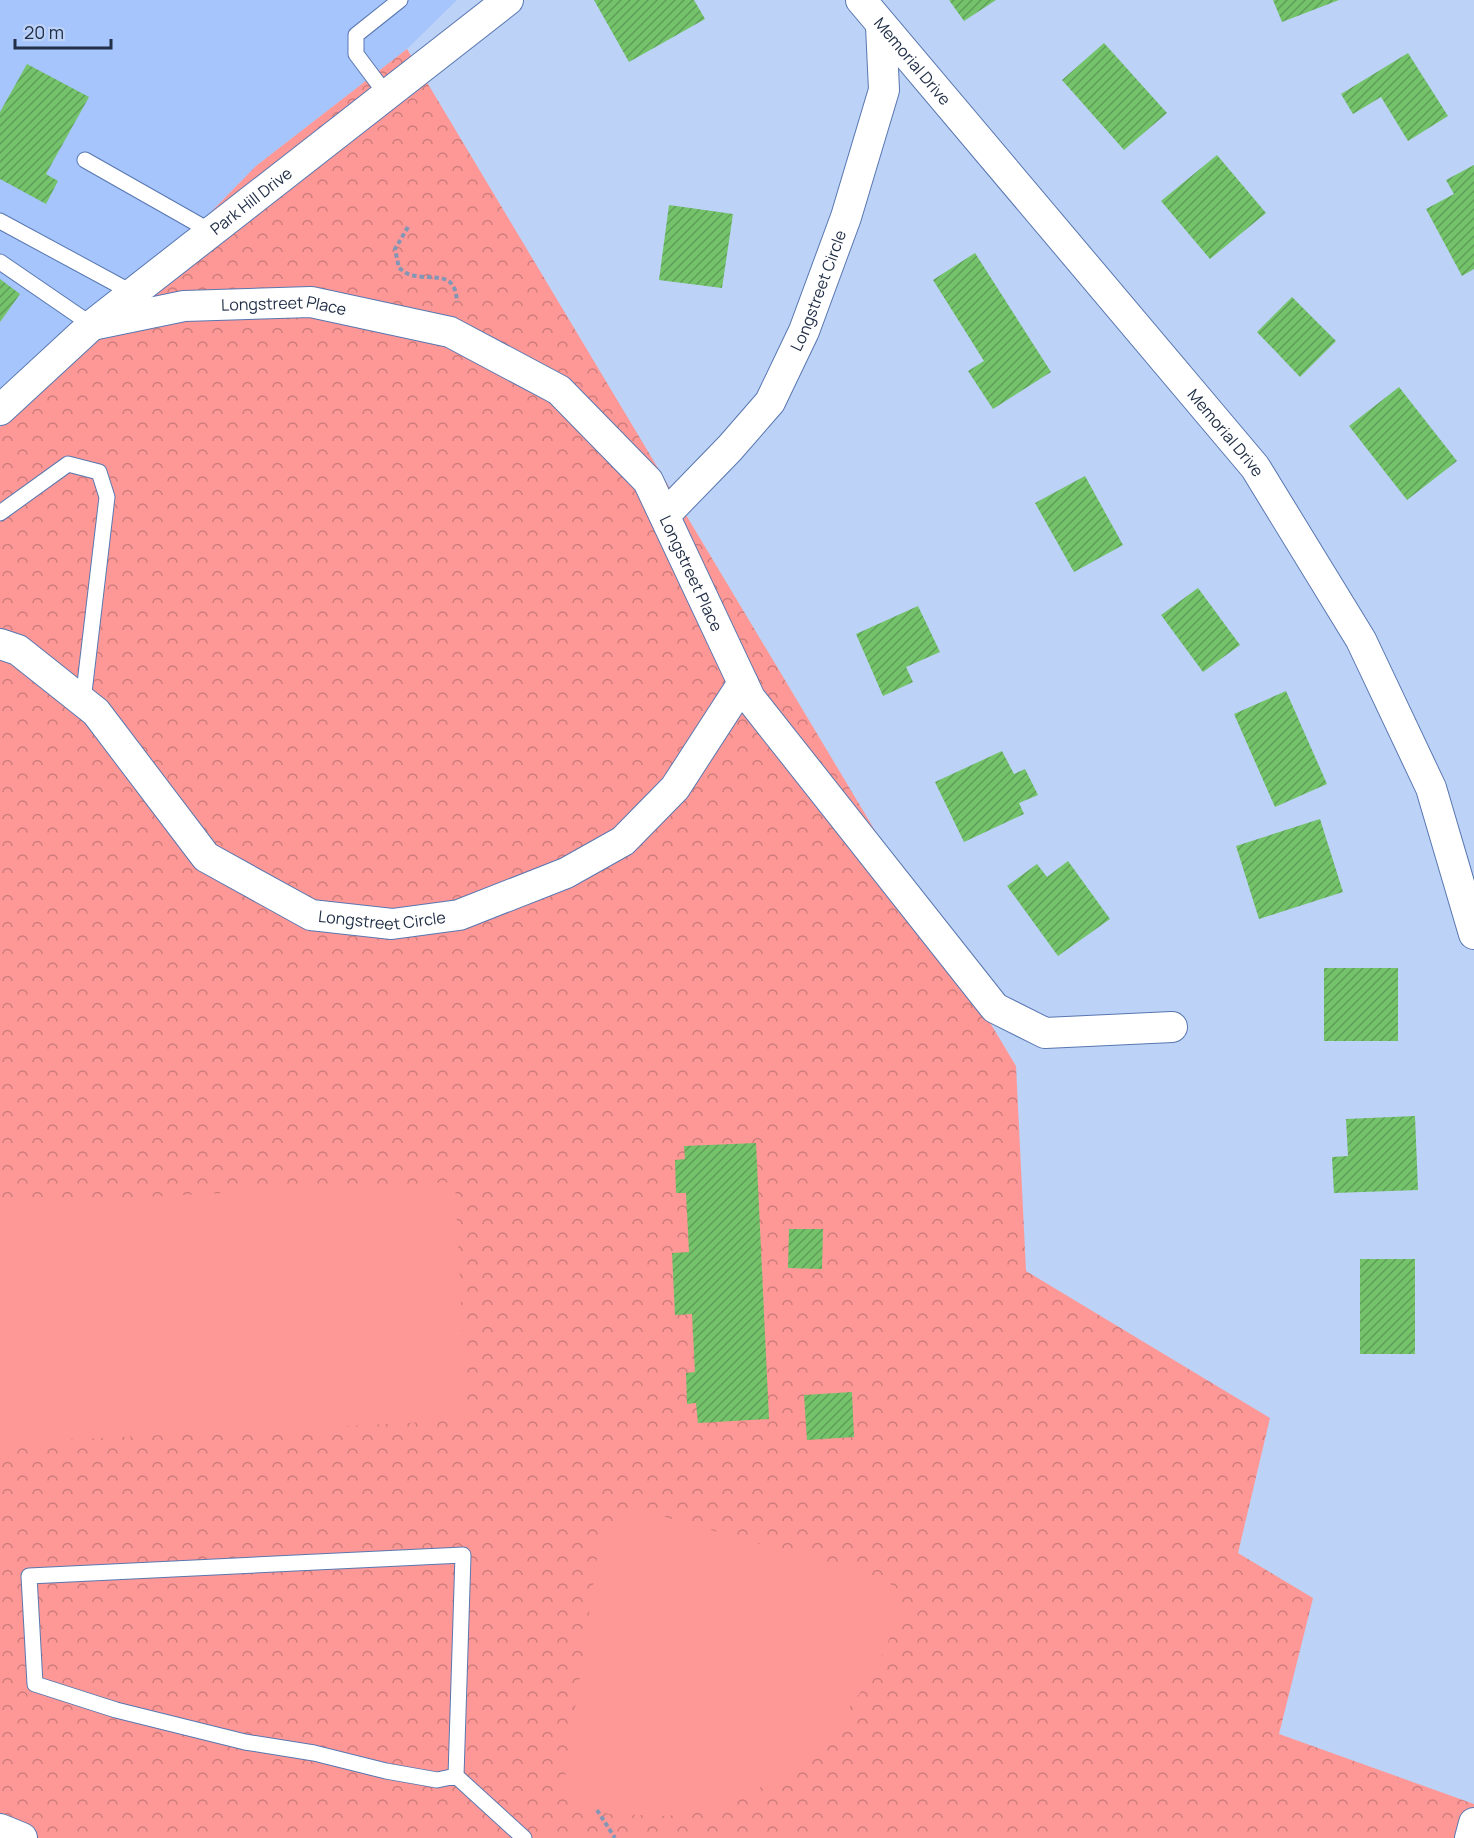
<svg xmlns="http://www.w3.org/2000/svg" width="1474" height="1838" viewBox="0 0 1474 1838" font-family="Manrope,sans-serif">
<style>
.built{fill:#a6c5fc}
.park{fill:url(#park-crowns)}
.pitch{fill:#fe9896}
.building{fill:url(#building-hatch)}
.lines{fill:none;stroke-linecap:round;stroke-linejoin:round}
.service-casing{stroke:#5877b0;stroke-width:17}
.minor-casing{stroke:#5877b0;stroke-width:32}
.path{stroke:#8396b6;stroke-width:4;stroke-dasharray:4.5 3;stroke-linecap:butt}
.service{stroke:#fff;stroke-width:15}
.minor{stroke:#fff;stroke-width:30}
.labels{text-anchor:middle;stroke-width:5;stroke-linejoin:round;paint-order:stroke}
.street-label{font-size:16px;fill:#212f47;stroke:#bcd2f7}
</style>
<defs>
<pattern id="park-crowns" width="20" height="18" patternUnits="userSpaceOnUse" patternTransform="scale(1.5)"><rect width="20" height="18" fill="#fe9896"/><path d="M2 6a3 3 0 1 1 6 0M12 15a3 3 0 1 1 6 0" fill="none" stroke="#cd7c7c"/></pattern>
<pattern id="building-hatch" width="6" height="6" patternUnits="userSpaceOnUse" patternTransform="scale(1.5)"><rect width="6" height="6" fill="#74c26a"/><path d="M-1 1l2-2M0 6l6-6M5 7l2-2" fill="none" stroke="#5f9e59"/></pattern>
</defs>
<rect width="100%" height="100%" fill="#bcd2f7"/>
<path class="built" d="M0 0H457L407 49 256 166 0 427Z"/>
<path class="park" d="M407 49 1016 1066 1026 1271 1270 1418 1238 1553 1313 1598 1279 1734 1474 1804V1838H0V427L256 166Z"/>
<path class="pitch" d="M455 1182 467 1420 0 1443V1204Z
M640 1510 881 1578 904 1593 895 1625 882 1656 862 1690 832 1731 797 1767 736 1801 669 1816 609 1814 562 1798 600 1538Z"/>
<path class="building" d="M594 0H694L705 19 629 62Z
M949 0H996L964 21Z
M1273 0H1339L1282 22Z
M1104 43 1167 113 1124 150 1062 80Z
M1408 53 1448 116 1408 141 1381 97 1353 114 1341 94Z
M27 64 89 97 46 174 58 181 46 204 0 179V112Z
M1217 155 1266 213 1210 259 1161 201Z
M1474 165V269L1462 276 1426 209 1454 194 1446 180Z
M669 205 733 214 722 288 659 280Z
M975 253 1051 372 993 409 968 371 984 361 933 280Z
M0 279 20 294 0 322Z
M1292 297 1336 341 1300 377 1257 332Z
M1399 387 1457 461 1407 500 1349 426Z
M1085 476 1123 545 1074 572 1035 503Z
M1198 588 1240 645 1203 672 1161 615Z
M918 606 940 652 906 667 913 682 883 696 856 634Z
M1286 691 1327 784 1275 807 1234 714Z
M1002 751 1014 774 1025 769 1038 795 1019 803 1024 814 964 842 935 782Z
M1320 819 1343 892 1259 919 1236 846Z
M1068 861 1110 919 1058 956 1007 886 1037 864 1047 877Z
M1324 968H1398V1041H1324Z
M1415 1116 1418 1190 1334 1193 1332 1157 1348 1156 1346 1119Z
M756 1143 769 1419 698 1423 696 1403 687 1404 686 1373 695 1372 692 1314 675 1315 672 1253 689 1252 686 1193H676L675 1160 685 1159 684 1146Z
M789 1229H823L822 1269 788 1268Z
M1360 1259H1415V1354H1360Z
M852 1392 854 1437 807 1440 804 1395Z"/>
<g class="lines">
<defs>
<path id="service" d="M386 94 356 54V35L400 0
M85 160 212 232
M0 221 133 293
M0 262 92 325
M0 513 68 464 99 472 107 497 83 701
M456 1776 437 1780 386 1771 314 1753 245 1742 116 1710 35 1684 29 1576 463 1555 456 1776 524 1838"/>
<g id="minor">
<path id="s1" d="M861 0 1255 467 1361 640 1431 788 1474 934"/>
<path id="s2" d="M92 325 184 306 311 302 450 332 559 390 648 481 750 698 995 1008 1045 1033 1172 1027"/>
<path id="s3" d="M0 410 92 325 508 0"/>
<path id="s4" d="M665 515 730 448 770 402 804 331 846 217 884 90 881 26"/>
<path id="s5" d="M0 644 18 650 96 712 206 857 311 915 392 924 459 915 566 873 623 841 675 788 743 683"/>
<path d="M0 1829 22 1838"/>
<path d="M1470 1838 1474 1823"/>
</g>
</defs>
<use href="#service" class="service-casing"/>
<use href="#minor" class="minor-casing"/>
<path class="path" d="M408 227 395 249 399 268C403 271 407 274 411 275 434 281 455 269 457 302
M597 1810 615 1838"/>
<use href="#service" class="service"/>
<use href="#minor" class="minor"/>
</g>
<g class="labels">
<g class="street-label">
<text dy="6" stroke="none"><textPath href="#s1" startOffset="80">Memorial Drive</textPath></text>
<text dy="6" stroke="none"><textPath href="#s3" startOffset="327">Park Hill Drive</textPath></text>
<text dy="6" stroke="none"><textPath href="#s4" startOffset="276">Longstreet Circle</textPath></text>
<text dy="6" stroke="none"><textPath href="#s2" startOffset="194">Longstreet Place</textPath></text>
<text dy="6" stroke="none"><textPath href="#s1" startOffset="566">Memorial Drive</textPath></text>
<text dy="6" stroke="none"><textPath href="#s2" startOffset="716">Longstreet Place</textPath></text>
<text dy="6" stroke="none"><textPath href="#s5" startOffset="492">Longstreet Circle</textPath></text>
</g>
</g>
<path d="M15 39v9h96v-9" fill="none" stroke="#212f47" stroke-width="3"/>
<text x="24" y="39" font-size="18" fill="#212f47" stroke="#bcd2f7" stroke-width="4.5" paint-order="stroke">20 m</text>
</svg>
